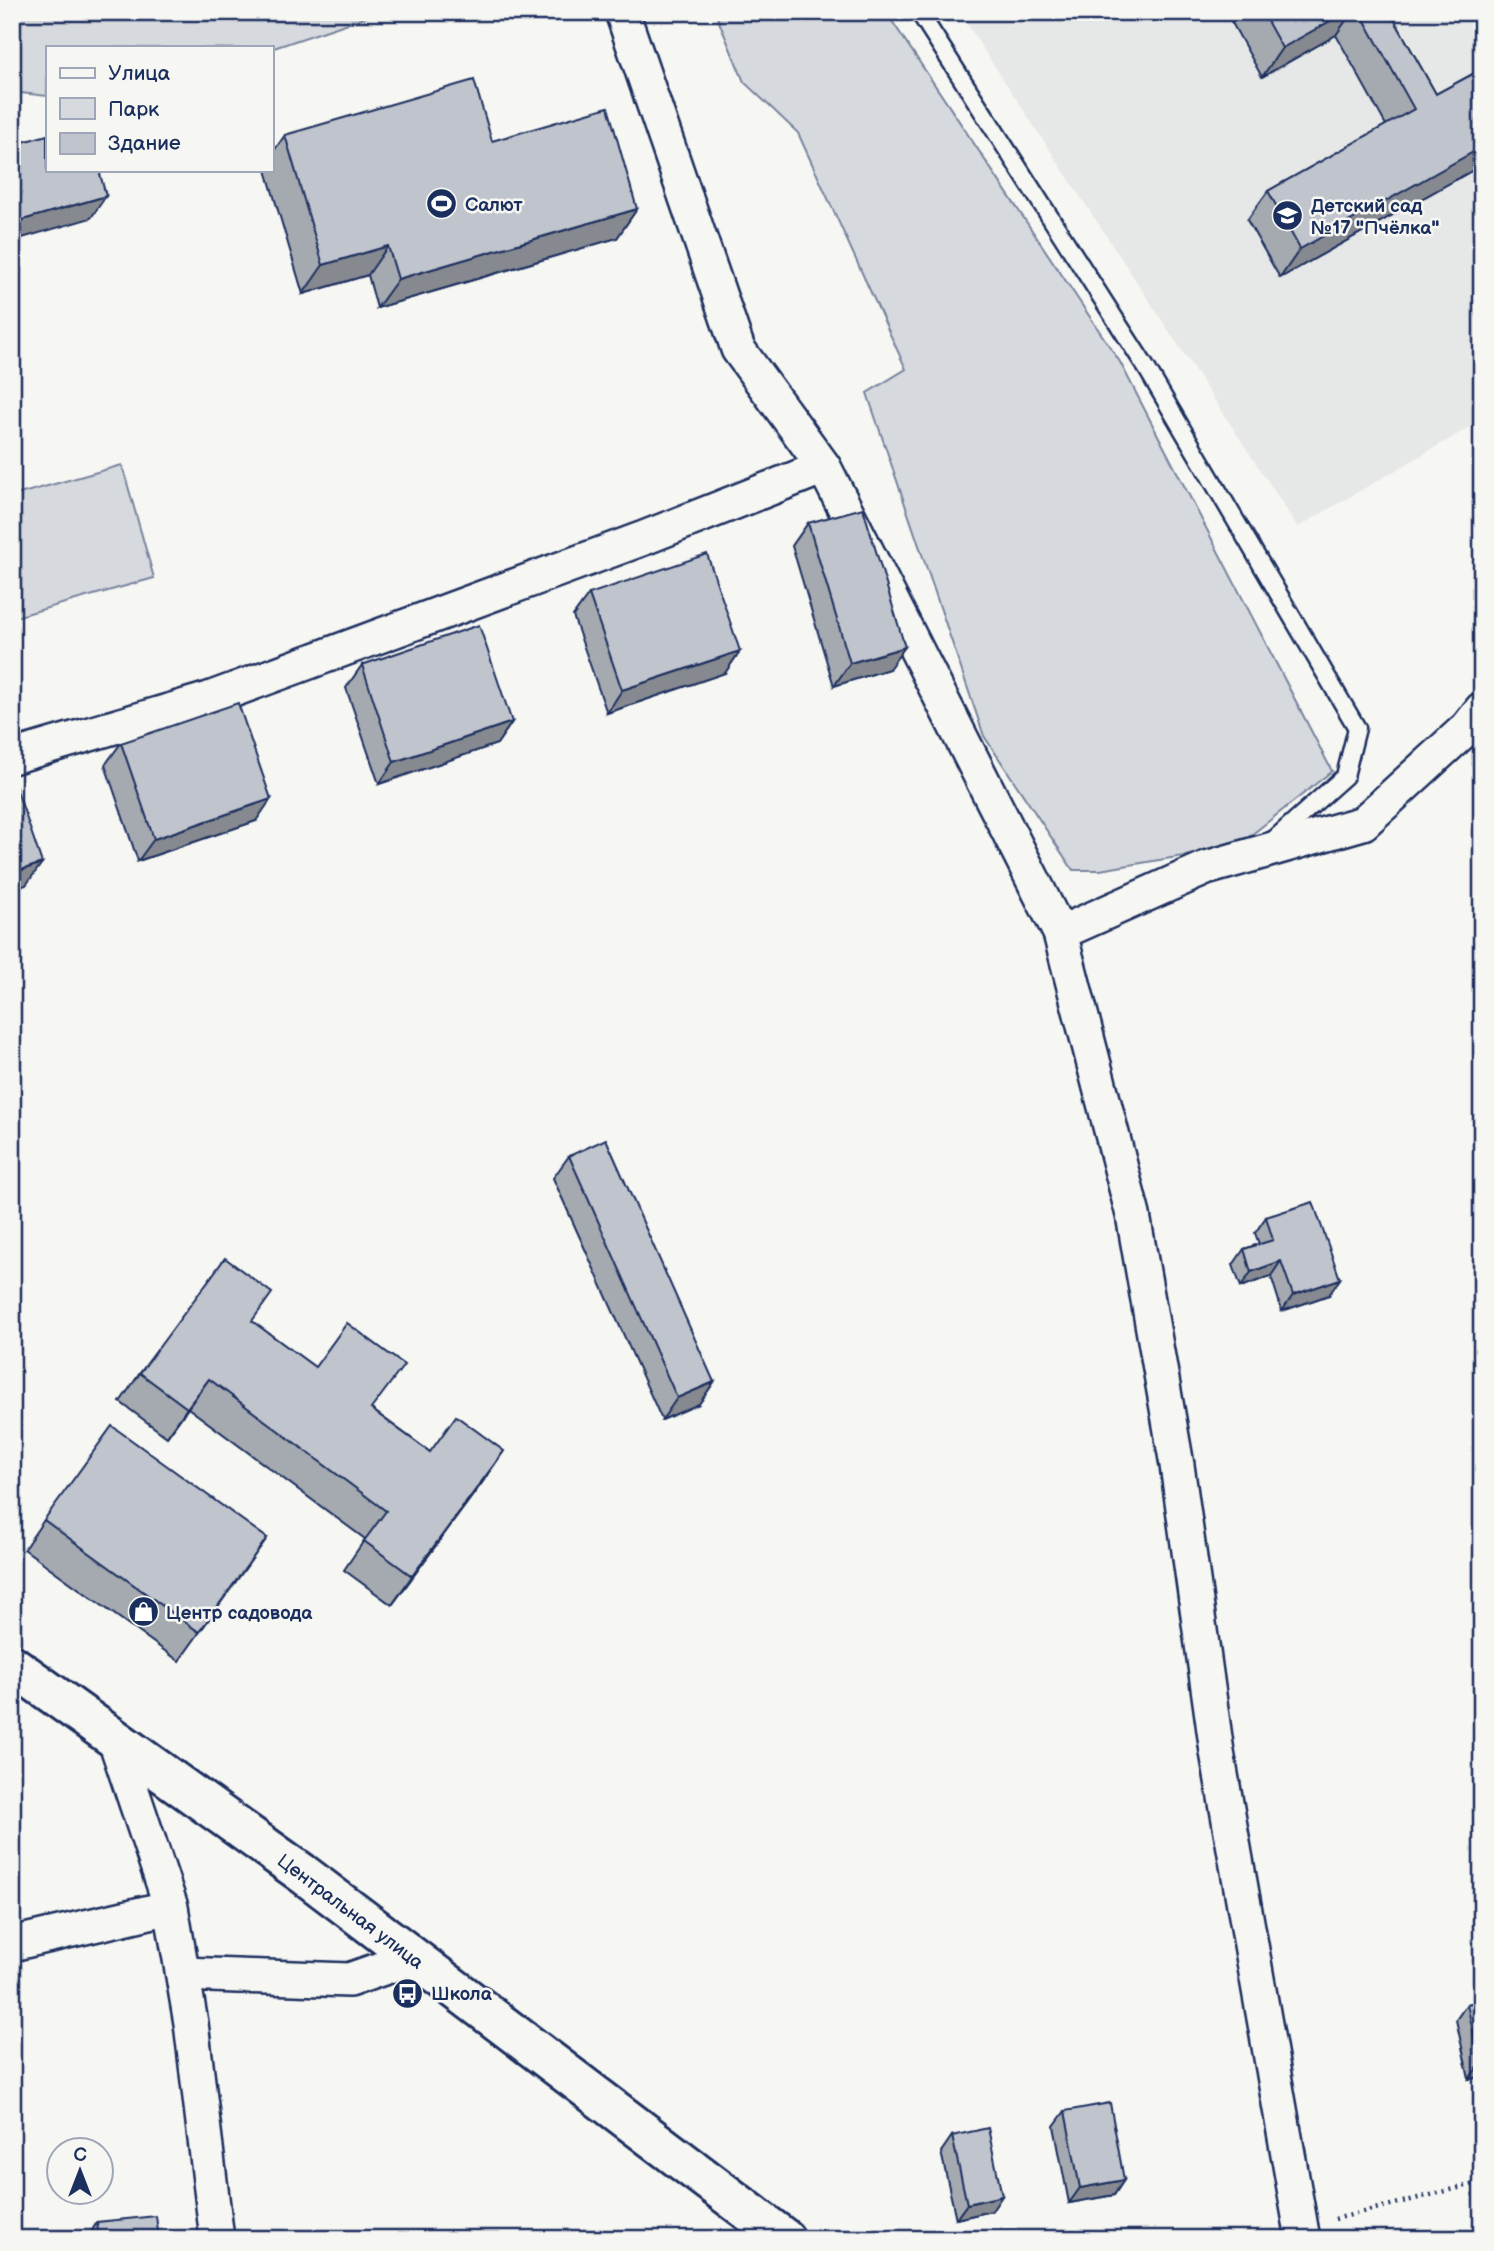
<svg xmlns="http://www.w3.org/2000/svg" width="1494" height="2251" viewBox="0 0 1494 2251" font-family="'Balsamiq Sans',sans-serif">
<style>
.built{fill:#e6e7e7}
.green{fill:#d6d9dd;stroke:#78849e;stroke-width:2}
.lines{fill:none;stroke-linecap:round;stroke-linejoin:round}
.service-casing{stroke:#1b2f5e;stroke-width:21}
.minor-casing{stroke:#1b2f5e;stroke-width:38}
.secondary-casing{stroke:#1b2f5e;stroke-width:44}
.path{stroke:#1b2f5e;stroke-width:4.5;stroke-dasharray:2 5;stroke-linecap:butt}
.service{stroke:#f6f6f2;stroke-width:16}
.minor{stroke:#f6f6f2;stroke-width:33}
.secondary{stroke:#f6f6f2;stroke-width:38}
.wall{fill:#a5a9b0;stroke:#1b2f5e;stroke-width:2}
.shaded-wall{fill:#868990;stroke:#1b2f5e;stroke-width:2}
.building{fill:#c0c4cd;stroke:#1b2f5e;stroke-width:2}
.labels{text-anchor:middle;stroke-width:5;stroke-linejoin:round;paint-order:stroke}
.poi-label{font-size:19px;font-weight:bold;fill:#1b2f5e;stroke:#f6f6f2;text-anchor:start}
.street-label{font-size:19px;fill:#1b2f5e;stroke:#f6f6f2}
</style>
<rect width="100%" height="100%" fill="#f6f6f2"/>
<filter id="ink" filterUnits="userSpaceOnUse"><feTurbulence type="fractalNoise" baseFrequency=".0143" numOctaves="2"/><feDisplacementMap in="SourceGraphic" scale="14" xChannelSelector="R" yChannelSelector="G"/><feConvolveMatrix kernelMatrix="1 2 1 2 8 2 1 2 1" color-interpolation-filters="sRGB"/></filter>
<g filter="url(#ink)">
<path class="built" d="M959 12H1482V420L1298 527Z"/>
<path class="green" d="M12 12H381L271 49 47 47V96L12 92Z
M715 12H886L1120 362 1332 771 1236 847 1100 870H1073L984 736 867 393 906 369 798 133 744 82Z
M122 465 154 578 12 618V496Z"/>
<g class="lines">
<defs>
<path id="service" d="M919 12 1147 369 1357 728 1345 776 1271 842"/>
<path id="minor" d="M622 12 738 349 824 467 1060 933 1133 1215 1177 1465 1217 1752 1303 2239
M12 757 209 699 644 538 824 467
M1060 933 1206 868 1363 823 1468 727 1482 709
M115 1740 171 1907 191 2023 217 2239
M12 1944 171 1907
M183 1974 349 1980 412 1958"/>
<path id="secondary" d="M12 1665 302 1873 785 2239"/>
</defs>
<use href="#service" class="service-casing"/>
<use href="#minor" class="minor-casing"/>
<use href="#secondary" class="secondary-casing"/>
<path class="path" d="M1335 2219 1482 2182"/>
<use href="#service" class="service"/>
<use href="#minor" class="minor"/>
<use href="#secondary" class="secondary"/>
</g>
<path class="wall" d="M1226 12H1390L1436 94 1482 69V165L1280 278 1247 220 1268 191 1386 125 1336 35 1262 77Z
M285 135 492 141 637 209 617 238 377 308 368 275 303 294 266 170H271V155Z
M808 523 889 669 834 686 792 546Z
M589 594 740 651 725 673 607 713 573 616Z
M362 665 512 722 497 744 379 784 346 688Z
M121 743 256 821 138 861 105 765Z
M569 1156 714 1382 699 1404 662 1420 553 1178Z
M1266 1217 1329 1295 1282 1311 1271 1276 1241 1287 1233 1265 1244 1249 1259 1244 1255 1233Z
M253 1322 430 1452 484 1480 392 1605 344 1570 365 1539 188 1408 167 1437 120 1402 140 1373Z
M44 1520 267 1538 179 1661 24 1549Z
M1482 2001V2077L1469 2079 1456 2020 1467 2004Z
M1065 2111 1124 2180 1114 2195 1069 2203 1054 2126Z
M952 2136 992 2211 956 2219 941 2152Z
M97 2222 159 2239H87Z"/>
<path class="shaded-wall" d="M1346 12H1352L1336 35 1262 77 1282 48Z
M1482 147V165L1280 278 1300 249Z
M106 196 91 218 12 241V223Z
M637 209 617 238 377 308 398 279Z
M388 246 368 275 303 294 323 265Z
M905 647 889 669 834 686 850 663Z
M740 651 725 673 607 713 622 690Z
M512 722 497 744 379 784 394 762Z
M271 799 256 821 138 861 154 839Z
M42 863 26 885 12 890V873Z
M1281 1261 1271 1276 1241 1287 1251 1272Z
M1340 1279 1329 1295 1282 1311 1293 1295Z
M209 1379 167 1437 187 1408Z
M714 1382 699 1404 662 1420 677 1398Z
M504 1451 484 1480 392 1605 412 1576Z
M1480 2064H1482V2077L1469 2079Z
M1124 2180 1114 2195 1069 2203 1080 2188Z
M1002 2196 992 2211 956 2219 967 2204Z"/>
<path class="building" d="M1262 12H1346L1282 48Z
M1360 12H1390L1436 94 1482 69V147L1300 249 1268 191 1414 109Z
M474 80 492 141 608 107 637 209 398 279 388 246 323 265 285 135Z
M47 135V170H99L106 196 12 223V145Z
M863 508 905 647 850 663 808 523Z
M707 554 740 651 622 690 589 594Z
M479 625 512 722 394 762 362 665Z
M238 703 271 799 154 839 121 743Z
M12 776 42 863 12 873Z
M606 1139 714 1382 677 1398 569 1156Z
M1313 1202 1340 1279 1293 1295 1281 1261 1251 1272 1244 1249 1273 1240 1266 1217Z
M225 1258 272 1293 252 1321 315 1367 347 1323 404 1365 371 1409 430 1452 456 1416 504 1451 412 1576 364 1541 386 1511 209 1379 187 1408 140 1373Z
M112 1426 267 1538 199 1632 44 1520Z
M1482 2001V2064H1480L1467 2004Z
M1110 2103 1124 2180 1080 2188 1065 2111Z
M988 2128 1002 2196 967 2204 952 2136Z
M156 2216 159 2239H99L97 2222Z"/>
</g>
<defs>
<symbol id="stadium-disc" viewBox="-11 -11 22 22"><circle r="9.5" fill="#1b2f5e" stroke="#f6f6f2"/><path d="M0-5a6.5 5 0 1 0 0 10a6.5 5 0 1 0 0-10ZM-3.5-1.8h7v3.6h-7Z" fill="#fff"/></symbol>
<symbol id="school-disc" viewBox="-11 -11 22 22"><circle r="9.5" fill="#1b2f5e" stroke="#f6f6f2"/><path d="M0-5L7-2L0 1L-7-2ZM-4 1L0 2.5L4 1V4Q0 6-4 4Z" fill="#fff"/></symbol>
<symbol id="shop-disc" viewBox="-11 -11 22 22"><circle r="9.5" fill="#1b2f5e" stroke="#f6f6f2"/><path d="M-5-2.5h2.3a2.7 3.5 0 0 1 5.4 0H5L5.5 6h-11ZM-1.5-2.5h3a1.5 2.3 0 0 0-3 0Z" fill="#fff"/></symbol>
<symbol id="bus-disc" viewBox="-11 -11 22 22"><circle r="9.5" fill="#1b2f5e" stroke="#f6f6f2"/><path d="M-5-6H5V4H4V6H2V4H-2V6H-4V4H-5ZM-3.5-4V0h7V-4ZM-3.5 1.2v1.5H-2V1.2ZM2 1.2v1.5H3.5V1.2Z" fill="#fff"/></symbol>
</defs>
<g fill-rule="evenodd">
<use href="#stadium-disc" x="424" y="186" width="35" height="35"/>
<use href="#school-disc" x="1270" y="198" width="35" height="35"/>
<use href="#shop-disc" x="126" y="1594" width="35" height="35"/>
<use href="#bus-disc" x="390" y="1976" width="35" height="35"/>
</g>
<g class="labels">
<g class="poi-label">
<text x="465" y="211">Салют</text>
<text x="1311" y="212">Детский сад<tspan x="1311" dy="22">№17 "Пчёлка"</tspan></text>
<text x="166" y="1619">Центр садовода</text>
<text x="431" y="2000">Школа</text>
</g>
<g class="street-label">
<text transform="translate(351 1911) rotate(37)" y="7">Центральная улица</text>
</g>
</g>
<rect width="1494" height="2251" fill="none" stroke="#f6f6f2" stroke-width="42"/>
<rect x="21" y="21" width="1452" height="2209" fill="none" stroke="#1b2f5e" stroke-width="2.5" filter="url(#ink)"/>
<rect x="46" y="46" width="228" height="126" fill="#f6f6f2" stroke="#9ea6b7" stroke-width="2"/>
<rect x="60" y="68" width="35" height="10" fill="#f6f6f2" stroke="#9ea6b7" stroke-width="2"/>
<text x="108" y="80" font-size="21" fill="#1b2f5e">Улица</text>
<rect x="60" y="98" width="35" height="21" fill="#d6d9dd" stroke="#9ea6b7" stroke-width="2"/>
<text x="108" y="116" font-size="21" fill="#1b2f5e">Парк</text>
<rect x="60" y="133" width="35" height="21" fill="#c0c4cd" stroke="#9ea6b7" stroke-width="2"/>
<text x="108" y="150" font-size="21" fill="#1b2f5e">Здание</text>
<g transform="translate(80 2171)"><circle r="33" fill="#f6f6f2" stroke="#9ea6b7" stroke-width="2"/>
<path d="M0-5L12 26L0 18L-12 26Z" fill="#1b2f5e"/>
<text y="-10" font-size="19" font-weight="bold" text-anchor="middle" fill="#1b2f5e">С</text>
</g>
</svg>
